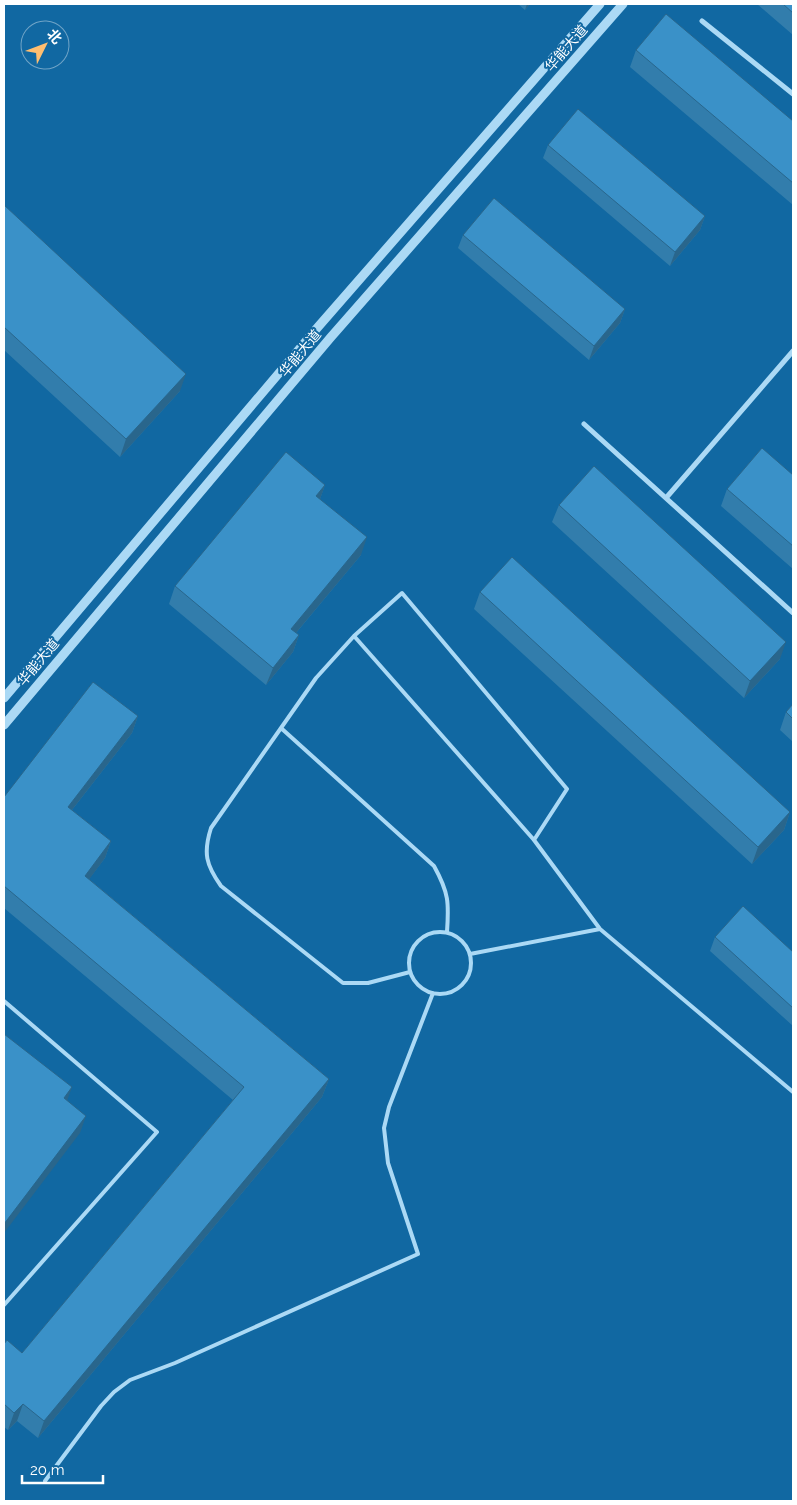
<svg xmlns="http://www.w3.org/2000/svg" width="797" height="1505" viewBox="0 0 797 1505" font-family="Raleway,'Noto Sans SC',sans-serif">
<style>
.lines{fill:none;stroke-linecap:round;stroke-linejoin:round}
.service{stroke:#abd9f5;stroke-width:4}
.minor{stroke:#abd9f5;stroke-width:5}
.tertiary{stroke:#abd9f5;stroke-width:9}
.wall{fill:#327dac}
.shaded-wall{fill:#29668c}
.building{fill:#3a91c8;stroke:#29668c}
.labels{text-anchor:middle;stroke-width:4;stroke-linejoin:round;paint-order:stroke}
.street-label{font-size:14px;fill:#fff;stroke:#1168a2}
</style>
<rect width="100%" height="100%" fill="#1168a2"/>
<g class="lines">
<path class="service" d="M354 636 316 678 211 828C203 853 206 865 221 886L343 983H368L410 972
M281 728 434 866C449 893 449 903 447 932
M534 840 567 789 402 593 354 636 534 840 600 929 793 1092
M409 963a31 31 0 1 1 62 0a31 31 0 1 1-62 0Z
M470 954 600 929
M4 1001 157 1132 4 1305
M45 1481 101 1406 114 1392 130 1380 175 1363 418 1254 388 1163 384 1128 389 1107 433 993"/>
<path class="minor" d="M702 21 793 94
M584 424 793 613
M666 498 793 351"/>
<path class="tertiary" d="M4 698 318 327 600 4
M4 725 331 337 623 4"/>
</g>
<path class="wall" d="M518 4H530L525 10Z
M757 4H793V35Z
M636 50 793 121V205L630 67Z
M548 145 705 216 700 230 670 266 543 158Z
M4 205 180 391 120 457 4 350Z
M463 235 625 309 620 323 589 360 458 248Z
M793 475V569L721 506 727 489Z
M325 485 320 499 361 555 296 633 299 635 293 652 266 685 169 604 175 586Z
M559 505 780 659 744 698 552 522Z
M480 592 790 812 784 830 752 864 474 609Z
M793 704V742L780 730 786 712Z
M138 716 132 733 72 810 111 841 105 858 89 879 329 1079 322 1097 38 1438 17 1421 8 1430 4 1427V1344L22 1353 233 1100 4 908V797Z
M715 937 793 952V1026L710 951Z"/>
<path class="shaded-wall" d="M527 4H530L525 10Z
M705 216 700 230 670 266 675 252Z
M625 309 620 323 589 360 594 346Z
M186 374 180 391 120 457 126 439Z
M325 485 319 502 316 496Z
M367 537 361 555 285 646 291 629Z
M299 635 293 652 266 685 273 668Z
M786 642 780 659 744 698 750 681Z
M138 716 132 733 61 824 68 807Z
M790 812 784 830 752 864 758 847Z
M111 841 105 858 79 893 85 876Z
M329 1079 322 1097 38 1438 44 1421Z
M72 1087 66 1104 64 1098Z
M86 1116 80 1133 4 1233V1224Z
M23 1404 17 1421 8 1430 14 1413Z"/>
<path class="building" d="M783 4H793V13Z
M666 14 793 121V183L636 50Z
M578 109 705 216 675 252 548 145Z
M494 198 625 309 594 346 463 235Z
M4 205 186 374 126 439 4 327Z
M762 448 793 475V546L727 489Z
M286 452 325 485 316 496 367 537 291 629 299 635 273 668 175 586Z
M594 466 786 642 750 681 559 505Z
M512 557 790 812 758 847 480 592Z
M93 682 138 716 68 807 111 841 85 876 329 1079 44 1421 23 1404 14 1413 4 1404V1344L7 1340 22 1353 244 1087 4 886V797Z
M793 704V719L786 712Z
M743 906 793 952V1008L715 937Z
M4 1034 72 1087 64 1098 86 1116 4 1224Z"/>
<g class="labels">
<g class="street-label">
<text transform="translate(566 48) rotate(-49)" y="5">华能大道</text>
<text transform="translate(300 353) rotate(-50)" y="5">华能大道</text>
<text transform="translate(38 662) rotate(-50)" y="5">华能大道</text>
</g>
</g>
<rect width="797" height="1505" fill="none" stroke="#ffffff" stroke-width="10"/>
<g transform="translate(45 45) rotate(48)"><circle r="24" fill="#1168a2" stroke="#70a4c7"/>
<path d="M0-4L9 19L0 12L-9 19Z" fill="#ffbe70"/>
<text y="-8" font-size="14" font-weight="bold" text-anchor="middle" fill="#ffffff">北</text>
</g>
<path d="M22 1475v8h81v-8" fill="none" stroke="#ffffff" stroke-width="2.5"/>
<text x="30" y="1475" font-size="15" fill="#ffffff" stroke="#1168a2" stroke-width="4" paint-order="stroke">20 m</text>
</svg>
